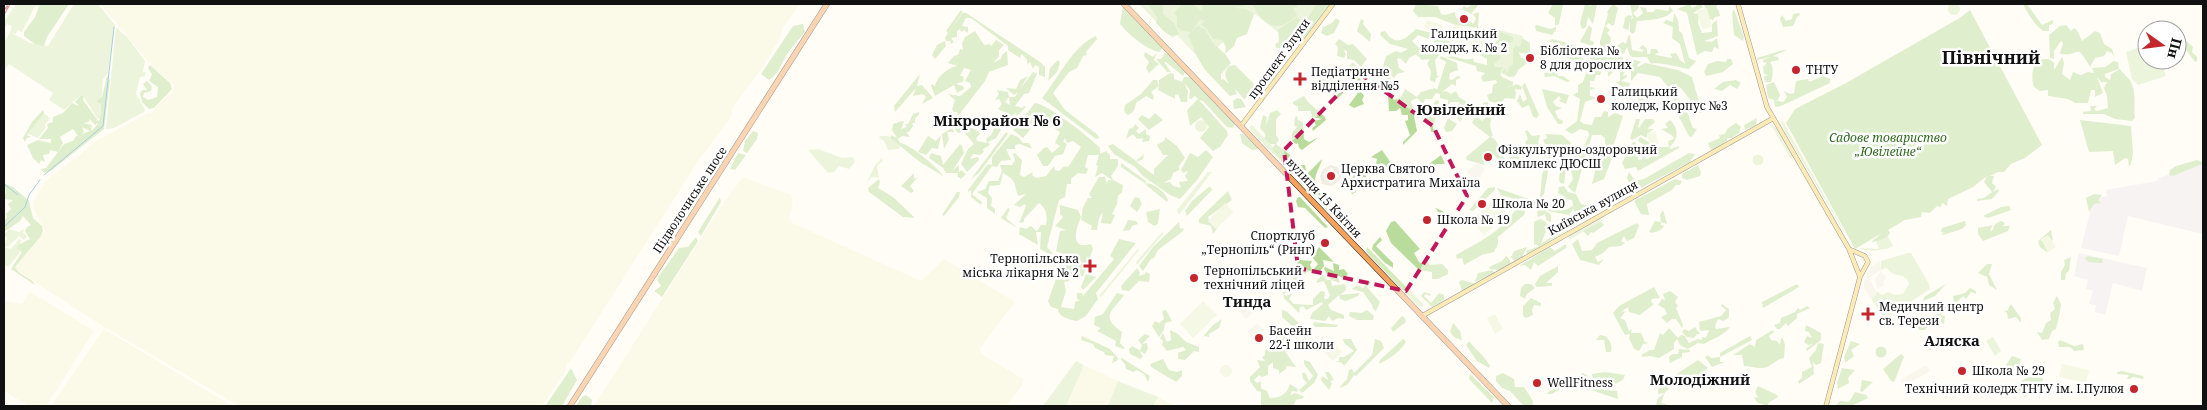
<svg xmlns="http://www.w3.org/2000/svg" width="2207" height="410" viewBox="0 0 2207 410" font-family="'Noto Serif',serif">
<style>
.industrial{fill:#eee6ef}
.farmland{fill:#f6f3d4}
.green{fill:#d5ebbd}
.forest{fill:#b9dc9c}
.pitch{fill:#e6f2cf}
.plaza{fill:#f1ede2;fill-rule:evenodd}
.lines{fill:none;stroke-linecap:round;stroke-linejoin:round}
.stream{stroke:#3f96cf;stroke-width:1}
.major-casing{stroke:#222;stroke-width:5}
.highway-casing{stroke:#222;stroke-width:6}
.major{stroke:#f9d66b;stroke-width:4}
.highway{stroke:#f5a25d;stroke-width:5}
.rail-casing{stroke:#c4262e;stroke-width:3}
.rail{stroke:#fff;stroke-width:1;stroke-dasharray:4;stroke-linecap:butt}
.marked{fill:none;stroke:#c2185b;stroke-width:4;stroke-dasharray:10 6;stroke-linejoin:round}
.poi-dot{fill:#c4262e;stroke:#fff;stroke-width:2}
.labels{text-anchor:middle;stroke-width:5;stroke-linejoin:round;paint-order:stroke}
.poi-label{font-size:12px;fill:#111;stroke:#fff;text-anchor:start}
.street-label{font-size:12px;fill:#111;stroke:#fff}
.park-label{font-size:12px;font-style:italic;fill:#2f6b1f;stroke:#fff}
.quarter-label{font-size:15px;font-weight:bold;fill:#111;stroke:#fff}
.district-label{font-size:18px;font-weight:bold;fill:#111;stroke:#fff}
</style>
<rect width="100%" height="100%" fill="#fffdf5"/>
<path class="industrial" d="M2203 163V234L2128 216 2119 256 2081 248 2092 205 2096 198 2107 196 2106 190 2157 181 2159 178Z
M2079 253 2147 268 2142 291 2113 283 2105 315 2095 312 2096 305 2089 304 2093 291 2086 289 2088 280 2074 276Z"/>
<path class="farmland" d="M100 4H800L782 29 780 38 762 68 733 107 731 117 700 158 570 362 567 363 566 370 542 406H239L101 325 17 270 16 267 45 231 34 209 33 202 46 181 98 140 148 113H153L156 107 173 91 174 85 154 68Z
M743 177 791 195 793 203 789 218 792 223 921 281 944 259 1015 302 980 348 981 354 1023 379V384L1006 406H594L722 205Z
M30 292 94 331 46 406H29L4 391V301L22 304Z
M104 329 232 406H51Z
M1084 365 1118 381 1108 406H1066Z
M1158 397 1175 406H1153Z"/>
<path class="green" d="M1948 9a6 6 0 1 1 12 0a6 6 0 1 1-12 0Z
M16 4H40L38 7 35 6 22 32 17 30 16 34 10 32 12 26 7 24 4 29V22Z
M74 4H98L115 25 108 73 103 79 100 119 97 118 82 94 64 110 49 100 53 93 9 64 4 71V43L10 32 30 43 48 46Z
M1139 4H1325L1294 45 1255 14 1202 61 1177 35 1172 38Z
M116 27 128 38 145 61 143 72H146L145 76 140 77 136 94 145 110 144 112 114 128 106 129Z
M1499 30 1523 36 1514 78 1493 71Z
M2147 45V60H2164L2161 63 2166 76 2138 85 2132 79 2126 52Z
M43 113 50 118 45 125 46 127 38 138 28 134Z
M1781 118 1849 240 1783 129Z
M1195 126a6 6 0 1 1 12 0a6 6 0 1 1-12 0Z
M1770 123 1778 129 1793 156 1791 159Z
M1252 125 1297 172 1295 176 1250 130 1249 127Z
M880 136H888L900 146 899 149 888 150 884 141 879 138Z
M818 149 842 158 853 157 855 162 849 169 839 166 834 172 828 173 808 150Z
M1752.5 160a5.5 5.5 0 1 1 11 0a5.5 5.5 0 1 1-11 0Z
M882 158 883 161 877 166 879 178 872 177 867 182 875 165Z
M1208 172H1212L1179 215 1177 210Z
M1301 176 1323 199 1320 202 1299 182Z
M1326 201 1339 214 1337 217 1323 207Z
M1600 218 1603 220 1569 240V236Z
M9 229 19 232 24 229 23 233 27 236 24 240 19 236 8 247 4 246 7 238 4 235Z
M1163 231V234L1137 265 1136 262Z
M1886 232 1893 246 1889 248 1894 247C1882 250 1870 253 1858 248L1879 249 1875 239Z
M19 239 22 241 17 247 21 251 8 267 4 264V247L11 249Z
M1367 247 1422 303 1423 306H1418L1369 255 1366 251Z
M1138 249 1139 250 1101 297 1099 296Z
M1908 253H1911L1929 284 1930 289 1884 319 1871 298 1875 296 1877 291 1882 295 1888 292 1895 295 1903 294 1909 284C1906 274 1900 277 1892 273 1890 272 1888 269 1886 268L1881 270V261Z
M1993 337 2001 351 1995 356 1986 341Z
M1076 361 1084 365 1066 406H1043Z
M1118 381 1158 397 1153 406H1108Z"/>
<path class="forest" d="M40 4H69L47 37 44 46 35 44 24 36V32L35 17Z
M1148 4H1163V14L1174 23 1179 34C1168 39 1163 30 1156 23L1157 17Z
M1182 4H1193L1202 11 1203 4H1248L1235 8 1245 9 1254 14 1247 34 1237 38 1234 46 1225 54 1226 47 1222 40 1213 39 1206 28 1201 25 1205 20 1201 21V18L1191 32 1182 31 1177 26V17L1174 13Z
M1252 4H1288L1290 6 1289 4H1297V7L1293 8 1297 15C1277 35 1263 25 1252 4Z
M1316 4H1330L1303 39H1295Z
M1416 4 1438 6 1441 14 1445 15 1455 12 1456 18 1460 19 1467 16 1465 22 1470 21 1473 24 1476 19 1473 14 1479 12 1478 28 1456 25 1435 17H1418L1413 11Z
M1473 4H1479L1471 14 1462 9 1464 6 1467 8Z
M1553 4H1563L1559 24 1555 26V18L1548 13Z
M1585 4 1591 6 1592 4H1597L1593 24 1588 17 1586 27 1582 29 1580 23Z
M1613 4 1618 8 1614 25 1612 26 1609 23 1605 26 1610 30 1607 33 1611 38 1610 44 1617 47 1616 49 1608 52 1600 48V41L1608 14 1607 12Z
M1630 4H1639L1638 9 1633 13 1637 18 1643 13 1640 7 1646 8 1647 12H1653L1656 9 1668 11 1670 6 1673 11C1665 20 1650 20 1637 21L1635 32 1632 34 1630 32V21L1628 30 1623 28 1625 18 1628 15 1632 16 1631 19 1633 18Z
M1690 4 1692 8 1700 4 1703 7 1693 13 1699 14 1698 23 1702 33 1712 32V24L1717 20 1718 36 1704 41 1712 42 1717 38 1719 49 1714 47 1712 52 1705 51 1697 55 1687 13 1677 9Z
M1704 4H1718L1716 7 1719 11 1720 16 1715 17 1713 20 1708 18Z
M2023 4H2027L2042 25 2053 20V24L2049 25V31H2043C2034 24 2028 14 2023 4Z
M1123 7 1161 46 1162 49 1159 52C1146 49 1129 35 1120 24Z
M1734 9 1744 37 1743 41 1734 35 1732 13Z
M961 10 963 12 948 33 963 13H966L1040 62 1045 67V77L1039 75V67L1035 65 1033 69 1030 62 1027 64V60L1022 54 1020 58 1008 50V46L971 18H966L962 26 968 27V33L964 30 961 32 960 29 957 31V37L951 38 954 42 951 44 950 41H946L945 38 948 33 946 31Z
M1970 10 2042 145 2025 158 2011 164 2004 172H1998L1990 176H1994L1992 183 1996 187 1993 192 1998 189 1999 191 1992 199 1977 201V199L1984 198 1992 192 1984 182 1987 176 1973 187 1948 199 1947 206 1942 203 1941 207 1937 206 1930 213 1922 212 1921 217 1905 220 1888 230 1890 233C1887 238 1878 242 1871 242L1882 233 1855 249 1786 123 1795 109 1846 83 1958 19Z
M1674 13 1678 20 1679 31 1682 33 1689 58 1696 61 1689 69C1681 68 1656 61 1651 64L1647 57C1633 56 1631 62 1627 47L1624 54 1618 52V45L1623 42 1626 44 1628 36 1630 35 1632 50 1642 52 1644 50 1639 48 1643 45 1647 49V54H1650L1651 49H1656L1659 53 1655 54 1656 55 1671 58 1672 57 1670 54 1676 53 1680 60 1685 64 1680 44 1672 38 1673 27 1663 23 1666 20 1673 22Z
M1799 13 1800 15 1797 17 1793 26 1783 27 1780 19 1782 15 1786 21 1792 19 1793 14Z
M1297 17 1304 24 1303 27 1286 48H1276L1275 44 1279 42 1278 30Z
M1336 18 1340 21 1334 33 1327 36 1321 33 1323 27 1332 23Z
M1361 19 1364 21 1363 24 1371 34 1370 42 1357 31Z
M803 24 805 32C799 40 789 49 785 58 780 67 778 74 769 80L761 74 793 26Z
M1537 25 1550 29 1556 27V30L1552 35 1536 31 1535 26Z
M1589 25 1592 28 1590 40 1594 42 1593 46 1580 42Z
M2066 25 2071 31 2074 28 2077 30 2082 41 2095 31 2100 33 2104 44 2112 49 2115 58 2112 53 2107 51 2104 56 2095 58 2090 67C2075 41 2081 57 2061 54L2060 53 2063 43 2061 41 2054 51V59L2050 58 2049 35 2060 26Z
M1197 26 1205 29 1212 42 1226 55 1231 63 1221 74V80L1223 79 1229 84C1225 76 1223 74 1229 66L1235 65 1253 83 1255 88 1252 94 1244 99 1235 89 1237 94 1230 96 1205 70 1193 50 1195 51 1188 35Z
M1416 29 1436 34 1452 43 1449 44 1440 42 1437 50 1434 48V41L1418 35 1412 41 1418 47 1441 53 1435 60 1437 75 1439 77 1436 78 1435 83 1430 80 1431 71 1427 64 1430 59 1422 60 1416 54 1409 58 1406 64 1400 58 1397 59 1399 68 1405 72 1397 74 1394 78 1391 75 1389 84 1382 70 1386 56 1396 51 1401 53 1408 49 1390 44 1380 35 1381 32 1385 31C1396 48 1405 39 1416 29Z
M1488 30H1497L1513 37V41L1499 47 1498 53 1501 58 1494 64 1495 67H1503L1500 73 1502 77 1513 82V85L1507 88 1517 84 1522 87 1521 90 1515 89 1516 93 1515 99 1505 98C1496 111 1485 120 1493 135L1491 137C1500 141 1498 153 1506 159L1517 155 1520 159C1510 164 1504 169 1495 162L1497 158 1490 151 1483 157 1484 165 1467 160 1466 157 1490 137 1472 123 1475 118 1478 117 1482 121 1488 116H1481L1472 109 1465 112 1461 109 1459 102H1451L1448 105V100L1440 98V94L1436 93 1432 99H1425L1423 104 1417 98 1411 101 1417 131 1403 145V142L1410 135 1405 121 1408 120V115H1402L1400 108 1396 111H1389L1388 94 1390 93 1394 100 1401 97 1405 89 1417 97 1421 92 1435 88 1437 90 1446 62 1439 58 1441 56 1457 63 1458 70 1450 73 1449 79 1452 80 1458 76 1461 77 1456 80V86L1452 84 1442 92 1446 91 1451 94 1456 91 1459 97 1481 111 1483 103 1488 102V115L1496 103 1489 101 1487 95 1492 93 1493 85 1497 83 1496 80 1483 82 1481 77 1485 73 1477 71 1476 66 1446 57C1453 53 1464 63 1473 58L1474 62 1487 65V59L1471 50 1476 47 1488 50 1496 42 1494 38H1490L1487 32Z
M975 31 984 45 990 44 991 46 996 40 1004 45 999 50V56L993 63 1001 59 1002 55 1007 51 1008 65 989 72 985 81 958 116 957 112H954L952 109 955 100 948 94 960 96 971 87 970 83 965 81 971 70 964 68 960 76H963L964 81 956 84 963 86 964 89 957 93 954 85 935 96 931 86 932 84 935 86C937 77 948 67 958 66L948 63 954 56 958 55 960 49 963 50 962 43 965 37Z
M1096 36 1097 39 1086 52 1087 55 1083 56 1077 68 1069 72 1053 93 1065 110 1098 135 1099 138 1096 139 1042 98C1057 80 1073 45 1096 36Z
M2181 36 2193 47 2192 52 2197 57V61L2195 62 2187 51 2177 46V37Z
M1522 38 1530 43V54L1520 53 1517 49 1521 57 1527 60 1526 64 1518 70 1516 75 1509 77 1502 72 1505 68 1507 73 1509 67 1513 64V49L1517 45 1518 48 1521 44Z
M1339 39 1348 45 1353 44 1367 59 1361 67 1354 60 1347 59V51L1344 50 1346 55 1344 58 1337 56 1338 47 1335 44Z
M1552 39 1582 47 1579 50 1584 61 1574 62 1569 58 1556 57V50L1550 56 1545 54 1543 61H1541L1539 58 1544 43 1548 44 1551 50 1555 47 1556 50 1563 47 1549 41Z
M945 41 946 46 935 59 932 55 937 45Z
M1588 48 1610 54 1614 57H1622L1627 66 1623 76 1627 75V77L1621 81 1630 83 1628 89 1621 90 1617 82 1620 81V65L1608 77V68L1603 64H1601L1603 67 1600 75H1596L1594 81H1590V87L1596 88 1590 90V96L1597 98 1585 102 1580 121 1584 124 1592 125 1595 117H1601L1604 111 1608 112V117L1615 113 1623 116 1612 150 1600 152 1601 143 1605 147V138L1601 135H1592L1575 193 1568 187 1573 179 1570 166 1566 169 1564 184 1560 183 1559 179 1563 147 1545 144 1543 140 1547 138 1546 134 1562 135 1571 143 1569 152 1571 157 1581 153 1589 135 1588 131 1580 129 1572 134 1565 130 1577 121 1580 99 1573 95 1578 92V85L1583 82 1587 71 1585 67 1586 63 1590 62 1591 56 1585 51Z
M1783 50H1787L1773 56 1778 57 1779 60 1770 62C1774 66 1773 76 1771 82H1765L1764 76 1769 75 1764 74 1763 67 1767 63 1763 62V60L1772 57 1757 60V58Z
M1145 52 1153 57 1157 52 1154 60 1159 64 1149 73 1146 68 1149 62 1144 56Z
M1165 53C1173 55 1182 63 1185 72L1183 76 1166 62H1164L1171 72H1167L1156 59H1161Z
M2062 57 2064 63 2062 74 2070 80 2073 72 2081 75 2088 72 2094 73 2092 68 2105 67 2114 61 2118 62 2119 69 2105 74V77L2110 80 2111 74 2120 69C2123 74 2129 78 2131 82 2137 94 2133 105 2135 118L2132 121 2115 119 2104 114H2083V112L2091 111 2090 106H2097L2094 109 2097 111 2108 108 2107 96 2104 88 2107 82H2101L2097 77 2103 93 2095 97V90H2091L2088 103H2075L2068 99 2048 96V90L2040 91 2034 87C2031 77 2031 64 2043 59H2049L2054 63V70Z
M1727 59H1731L1733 64 1723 72 1706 76 1704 72 1708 64 1717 61 1726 62Z
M1058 60 1060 63 1057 72 1048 81 1050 68Z
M1635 60 1641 62 1637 65 1638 67 1645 63 1678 70 1692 77 1702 112 1700 113 1681 88H1669L1660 77 1638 73 1631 81V61Z
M1352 63H1354L1358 70 1357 75 1361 80 1360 84 1347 69Z
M150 65 170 83 172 89 154 108 149 109 142 102 140 93 142 90H147L143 84 147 81 152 87 151 91 144 93 143 97 148 100 157 97 158 87 149 81 152 74 148 68Z
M1325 67 1342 83 1340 86 1331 81 1317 89 1315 86 1317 82 1328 77 1322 71Z
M1553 67 1556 68 1558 76H1563L1570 81 1567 82 1554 76 1545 77 1544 73 1551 72Z
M1276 68 1279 69 1277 75 1265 88 1264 83Z
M1033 72 1037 74 1029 93 1024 94 1015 106 1022 108 1024 106 1026 107 1017 116 1016 113 1012 116 998 109 1002 104 999 99 995 100 999 94 997 90 1008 92 1009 97 1005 102 1010 105 1009 97H1015L1018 92 1014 95 1006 88 1016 89 1020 80 1028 76 1020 89Z
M1170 73 1174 74V79L1182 82 1184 77H1192L1235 124 1233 128 1227 127 1203 101 1199 100 1227 131 1228 135 1220 147 1213 151 1200 138 1209 127 1201 117 1190 126 1187 110 1198 99 1195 96 1191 99 1189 98 1190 90 1184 83 1188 91 1187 102H1181L1178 94 1175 95V99L1158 90 1159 86 1151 92 1154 96 1153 100 1146 96 1136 103C1135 109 1134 113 1127 115L1124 111 1125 105 1141 94 1153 80H1157L1159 86V80Z
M920 74 917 86 922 85 933 98 922 104 926 96 923 94 913 96 916 88 895 112 894 106Z
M107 76 110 80 104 129 52 170 44 173 41 169 46 168 64 144 73 141 76 136 90 131 82 127 84 132 78 136 73 129 60 137 63 143 58 152 50 150 49 154 43 155 45 162 41 160 39 164 33 158 27 145 38 140 51 143V139H39L48 128 47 124 53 122V117L63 113 72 103 79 106 75 102 81 95 84 96 83 100 99 122 95 125 90 119 89 122 83 123 92 125 91 131C101 123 101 116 101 103H98L97 100 102 97Z
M1823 76 1830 79V83L1781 106 1775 107 1774 100 1768 98 1766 85 1774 82 1780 95 1778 100H1775L1783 102 1787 97 1784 91 1790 94 1794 93 1796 81 1808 79 1809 82Z
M1736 80 1741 83 1737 89 1730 85 1722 91 1714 89 1723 82Z
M1525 83 1539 115 1537 118 1533 117 1529 105 1522 108 1517 101 1520 94 1523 102 1527 99 1522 86Z
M1335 89 1345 91 1337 99 1330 91Z
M1542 89 1569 95 1566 104 1559 101 1561 99 1559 96 1553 102 1556 106 1562 108 1555 111 1558 118 1563 121 1562 124H1558L1547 107Z
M1360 90 1364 96 1362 100 1364 104 1354 108 1349 105Z
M1638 94 1644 100H1650L1649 108 1639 106Z
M1304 96 1308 102 1325 117 1326 120 1313 131 1312 128 1316 125 1314 121 1322 119 1312 117 1311 111H1298V107L1293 104V102Z
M1237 98 1241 99 1246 107 1234 109 1233 101Z
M1676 99 1685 106 1693 128 1697 129 1692 137 1689 136 1679 117 1681 113 1675 111 1665 102V100Z
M1436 100 1439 101 1433 129 1439 131 1431 132 1430 124 1425 118Z
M1035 103C1046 103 1092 139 1100 148V154L1106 151 1110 155V159H1118V166L1111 176 1113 180 1123 185 1122 192 1118 196 1117 204 1112 214 1115 215 1111 224 1101 223 1103 212 1099 218 1097 230H1091L1092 226 1081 220 1083 207 1088 198H1092L1089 194 1099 177H1105L1107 184 1108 180H1112L1102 173 1095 177 1098 166 1096 165 1099 155H1088L1085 167 1088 169 1086 174 1078 173 1071 179V184H1067L1065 197 1059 200 1047 247 1053 254 1051 255 1040 249 1041 232H1036L1038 245 1019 234 1020 227 1026 229 1031 226 1036 231 1038 230 1041 225H1046C1048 216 1046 208 1039 203L1024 219V222L1019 223 1026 206 1025 204 1020 207 1014 205 1026 194 1018 196C1013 182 1018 182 1003 173L1000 185 990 186 988 193 992 198 991 206 995 209V214L987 208V198L977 192 985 189 989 181H998L1002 171 1000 165H1012L1015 160 1013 154 1015 153 1022 160 1020 175 1024 177 1033 172 1032 175 1036 178 1046 176 1054 166 1055 170 1059 171 1063 167 1069 166 1081 147 1073 141 1067 143 1065 138 1063 141 1067 144 1063 154 1055 156 1048 166H1043L1037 155 1044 148 1047 147 1052 153 1060 146 1055 143 1060 132 1045 122 1043 123 1041 120 1033 122 1029 131 1023 138 1013 130Z
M1458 108 1459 113H1465L1460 122 1456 114 1449 113 1451 110Z
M43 110 44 113 27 135 31 137 27 138 25 142 23 138 32 122Z
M1277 110 1281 114 1276 119V135L1279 140 1276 144 1290 155 1299 165H1305L1306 170 1298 176 1272 150 1275 144H1270L1264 138 1266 135 1260 128 1263 115 1267 117 1266 126 1270 113Z
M919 112V115L915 118V123H912L913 126 909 132H906L910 137 902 136 898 139 900 143C908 143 939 168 943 176L920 162 890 138 891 135 897 138 892 130 893 124 902 121 904 122 901 129 907 127 905 124H908L913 114Z
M1155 113 1163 120 1149 130 1138 119 1142 115 1149 119Z
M948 114 953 116 951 123 957 125 963 132 958 133 954 128H943L949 119 947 118 944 123 943 119Z
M1297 116 1298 120 1303 122 1304 139 1309 142 1319 137 1302 150 1299 148 1298 143 1296 144 1292 141V133L1297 127 1294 125 1295 117Z
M1002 118 1006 119 1007 123 1000 126 1001 130 996 138 988 142 990 145 983 149 984 152 980 155 973 154 970 159 978 157 979 160 967 172 961 164 968 149 974 144 964 132 965 127C971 127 976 129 980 134L976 138 977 141 987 143 986 139 992 134 995 124Z
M1448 118 1457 124 1452 131 1446 132 1444 128Z
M1757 118 1756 125 1745 130 1744 125Z
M1636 119H1640L1638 127 1639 128 1645 119H1653L1655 122 1649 127 1648 129H1654L1647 134V138L1641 135 1632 140 1630 138Z
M1670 120C1679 128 1679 140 1669 147L1671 149 1679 146V148L1638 171 1636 167 1625 169 1622 163 1633 142H1635L1639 148 1645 146 1638 141 1640 137 1649 142V150L1638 154V160L1642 159 1644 154 1646 159H1648L1660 147H1669L1668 141 1674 139 1673 136 1661 129 1668 128 1665 124Z
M2080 120 2131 126 2133 153 2131 164 2129 166 2128 159 2125 158 2115 165 2113 151 2089 152Z
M1736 123 1741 127 1739 133 1732 138H1727V141L1716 149 1711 150 1708 143 1720 138 1719 135 1725 134 1727 129Z
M1135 124 1139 128 1136 131 1139 134 1146 129V134L1150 136 1149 141 1142 142 1143 138 1137 139 1133 134 1126 139 1129 129 1134 127Z
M952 128 954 132H947L949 139 944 149 942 134Z
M1527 130 1532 136 1540 135 1538 143 1543 146V150L1536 151 1535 149H1529L1525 142 1528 139 1525 131Z
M753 131 758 133 757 139 747 153 743 151 745 141Z
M1006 132 1008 134 979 173 971 179Z
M1011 134 1018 137 1023 143H1029L1032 149 1020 144 1015 145V149H1006L1011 160 1001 161 997 167 992 166 972 194 982 202 981 205 971 197V190L968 192V190L988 164 992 165V157Z
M1240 134H1243L1259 149 1252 150 1242 143Z
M941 135 938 149 932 148 926 155 918 152 928 136 936 141Z
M1165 137 1177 146 1185 158 1179 166V170L1173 173 1171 179 1163 183 1170 182 1173 186 1181 188 1179 182 1188 181 1185 176 1188 171 1183 173 1181 170 1190 153 1198 157 1206 150 1213 157 1197 180 1180 199 1170 195 1143 176 1135 167 1114 154 1108 146 1113 144 1136 161 1144 154 1143 159 1136 162 1154 175V169L1168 155H1163L1157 145 1165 140Z
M960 144 962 146 964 153 953 170 959 165V173L961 170 966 174 961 179 957 176 958 173H946L943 168 929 158 931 153 941 156 943 165Z
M1552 149 1544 194 1540 199 1542 175Z
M1382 150 1391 163 1386 168 1376 164 1377 159 1371 157Z
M738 153 746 155 735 170 730 169Z
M1610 153 1612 158 1604 179 1592 184 1598 159 1607 156Z
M1689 153 1695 154 1690 162 1633 192 1627 178 1629 172 1635 181 1644 179Z
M1441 155 1445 164H1436L1432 171 1429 164Z
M1322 159C1320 168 1313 176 1315 187L1321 194 1320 197 1302 179Z
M2197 160 2202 162V164L2173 176 2169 175 2170 170 2176 166Z
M1121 163 1146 181V184L1121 167Z
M1698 165 1701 172 1700 176 1687 180 1682 178V174Z
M1363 167 1365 172 1370 168 1372 170 1367 173 1366 177H1363V185H1357L1356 192 1352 194 1351 192 1355 182 1352 179 1353 176 1351 173H1358Z
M914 173V179L918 177 910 186 914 191 911 193 901 186Z
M879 179 880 182 878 188 893 197 915 218 903 217 869 192 868 188Z
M1675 179 1682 181 1680 185H1676L1672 190 1647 204 1649 215 1641 214 1634 201Z
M4 183 13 187 29 201 33 218 42 226 43 231 41 236 15 267C19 276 32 277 35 285L11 269 22 252 17 248 18 245 30 239 25 231 27 227 31 225 23 216 20 221 4 232V222L7 217 6 214 11 209 8 204 13 200 4 199 6 191Z
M1147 183C1155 184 1166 193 1168 200L1167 202 1146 185Z
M1210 186 1212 190 1187 216 1185 211 1192 201Z
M1564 186 1568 192 1576 194 1581 204 1590 206 1591 209 1585 211 1579 210 1575 212 1573 209 1569 215 1548 211 1545 206 1546 204H1553L1565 210 1573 206 1572 200 1564 199 1565 197 1558 193 1559 187Z
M1495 187V190L1473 211 1469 210 1488 188Z
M1497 188 1538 202 1535 205 1528 204 1524 215 1498 237V244L1494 252 1482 255 1464 265 1462 258 1457 259 1456 255C1481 241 1505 230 1519 204L1517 200 1501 195Z
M1228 191 1232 200 1208 217 1209 220 1218 227 1213 234 1211 226 1199 223V219Z
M957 192H960L959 197 944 216 942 215Z
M2094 194 2102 195 2098 200 2101 203 2094 204 2089 212 2086 198Z
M720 197 721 202 701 236 698 232Z
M1135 197 1139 198 1142 204 1137 212 1130 206Z
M1298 197H1300L1328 227 1325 228 1305 208 1298 207 1296 201Z
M1060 205 1078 210 1081 217C1077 227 1068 250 1091 244L1093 249 1083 276 1071 277 1069 281 1064 282 1066 291 1061 307 1074 309 1075 302 1080 300 1077 299V293H1082L1083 296 1114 259 1110 256 1119 239 1136 243 1096 293 1098 299 1086 316 1077 321C1070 320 1058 317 1058 309L1051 307 1048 301 1055 282 1058 262 1051 261V257L1061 253 1056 251 1060 231 1066 230 1055 226 1063 217 1060 214Z
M2009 206 2011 210 1988 218 1983 216 2001 207Z
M1541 207 1551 215V222L1547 221 1545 214 1538 217 1537 212Z
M1008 208 1010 209 1006 218 1017 228 1001 218Z
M1435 208C1443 210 1451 217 1451 224L1444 226 1442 222 1443 218Z
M1160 209 1158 224 1154 226 1148 222 1146 212Z
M1663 210 1667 224 1661 222V225L1664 226C1661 231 1653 234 1649 232L1655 221 1661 222 1660 215Z
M1540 219 1546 222 1548 226 1541 244C1544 242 1562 229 1566 227L1568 230 1527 254 1526 251 1539 246 1534 244V222Z
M1128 220 1136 221 1138 224 1132 226 1130 230 1123 231Z
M1395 221 1420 249 1414 253 1419 262 1424 264 1427 261 1430 265 1442 264 1448 270V274L1438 279H1432V272L1419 270 1391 243 1386 231 1391 222Z
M1965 221 1966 225 1962 229 1943 235 1941 234 1945 233 1941 232 1942 228Z
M2001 221 2005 223 2003 226H2010L2008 231 1983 241 1978 234V228L1993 225 1990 230 1992 231 1995 224Z
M1179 222 1180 228 1184 229 1182 232 1158 250 1154 258 1151 259 1143 271 1139 266 1153 247Z
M1600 222 1604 224 1603 226 1593 233 1591 232 1588 236 1583 231Z
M1637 223 1639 226 1634 238 1627 241 1624 236 1621 241 1625 243 1621 246 1609 247 1603 253 1595 257 1598 262 1604 259 1599 265 1580 260 1572 244 1578 239 1582 251 1592 250 1597 243Z
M2051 230 2053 241 2047 236 2041 240 2049 250 2047 252 2040 247 2038 241Z
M696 237 698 241 662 297 654 291 661 286 657 280 659 276 679 248 688 247Z
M1380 237 1382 240 1376 246 1393 263V268L1384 262 1372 249 1373 245Z
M1566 244V248L1538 266 1534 262 1531 270 1525 265 1519 266 1550 247 1555 251Z
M1319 247 1334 262 1323 260 1324 266 1318 274H1315L1313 270 1318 264 1310 255 1304 256 1311 248H1314L1315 253Z
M1527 247 1522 257 1514 261 1511 257 1514 251Z
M1506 256 1510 260V265L1499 270 1490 269 1489 267 1502 261Z
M2088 256 2103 259 2102 263 2088 262 2085 258Z
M2071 257 2069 271 2066 273 2065 280H2061V272L2065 265 2064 260Z
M1300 260 1312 261 1310 265 1313 272 1309 271 1294 281 1289 272Z
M1333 263 1339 265V270L1344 269 1348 274 1344 279 1337 275 1340 283 1331 280 1332 286 1344 284 1346 286V290L1340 295 1360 293 1358 296 1346 301 1340 299 1339 295 1328 305 1331 310 1344 315V319L1338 318 1332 321 1329 316 1325 321 1310 319 1312 313 1323 304 1322 302 1306 310 1303 306 1300 307 1299 313 1284 298 1282 288 1290 282 1294 284 1284 294 1286 296 1293 293 1289 299 1294 304 1313 305V299L1321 291 1325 292 1324 299H1328L1330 295 1324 281 1316 283 1318 279 1323 275 1327 280H1331L1324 269 1325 267 1334 271Z
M1987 264H1992L1989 274 1997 290 1989 285 1987 277 1978 273Z
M1558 266V272L1546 283H1552V286L1536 287 1535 284 1540 276Z
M1137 268 1140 273 1139 276 1145 274 1146 272 1150 274 1149 282 1139 281 1129 291 1122 290 1121 286Z
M1492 270 1495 273 1475 282 1478 273Z
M1086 274 1096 277 1083 290 1081 287Z
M1462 280 1476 284 1462 291 1459 282Z
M1369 282H1371L1367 287 1380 302 1376 311 1373 309 1372 305 1363 292 1352 289 1357 285 1363 288Z
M1525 284H1531L1535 288 1527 294 1525 299 1520 296 1521 288Z
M1797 284 1799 287 1763 308 1762 302Z
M1946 284 1935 296 1923 301 1924 297Z
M1654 287 1660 298 1652 299 1651 302 1654 304 1640 315 1629 312 1628 307 1621 312 1626 311 1620 318 1625 320 1629 331 1632 329 1631 333H1641L1645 342 1649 343 1643 344 1639 351 1634 349 1629 338 1630 334 1625 335 1613 313 1619 306Z
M1970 288 1976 291V294L1971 292 1966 299 1963 296 1956 303 1957 305 1954 304 1953 296 1965 293Z
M1670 291 1678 297 1675 302 1678 306 1676 308 1683 325 1682 328 1676 319H1672L1667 323 1661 317 1667 314 1665 309 1658 305 1662 299 1665 300 1663 294Z
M1424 292 1431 294 1430 296 1426 294 1424 296 1431 303 1439 293 1444 295V300L1432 307 1421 296Z
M1117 293 1124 295C1113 311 1099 316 1122 332L1120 343 1125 348 1123 349 1115 346 1116 341 1097 331 1101 328 1094 325 1095 317 1103 314Z
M2057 296 2061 304 2060 312 2056 329 2052 331 2049 339 2042 340 2037 332 2042 333 2046 323 2051 320 2050 313 2055 309 2053 303Z
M1531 298 1541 303V306L1534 305 1532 310 1533 315 1526 318 1523 316V306Z
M1949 302 1955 309 1953 310 1947 307 1941 315 1945 316 1944 324 1942 323 1937 315 1940 306Z
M1722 304 1729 309V317L1724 321 1718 319 1715 326 1716 329 1730 327C1725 335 1712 339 1704 344L1698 343 1688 349 1680 345 1677 339 1674 343V349L1659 358 1650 356 1643 357 1641 355 1650 350H1654L1660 333 1663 335 1669 328 1678 338 1681 335 1685 336 1689 343 1698 339 1702 340V337L1706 338 1709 330 1700 331 1699 322 1721 316 1726 310 1721 306Z
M2011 304 2021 318V323L2016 317 2008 319 2007 313 2003 310 2007 311Z
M1807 306 1810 308 1797 314V318L1788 326 1786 323 1780 329H1777L1774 325 1780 323 1781 318 1795 312 1798 308 1800 310Z
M1166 310 1172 321 1165 323 1164 330 1159 337 1152 326 1155 321 1159 323 1164 319 1162 311Z
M1282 310 1286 311 1299 323 1297 330 1306 327 1309 328 1299 337 1295 335 1290 336 1292 326 1282 317Z
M1367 310 1374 316 1373 320H1357L1349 316 1350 312 1361 313Z
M1928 314 1919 322 1920 326 1927 322 1930 324 1924 330H1919L1916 321Z
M1402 316 1405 318 1406 322 1393 332 1391 328Z
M1222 319 1219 328 1209 334V337L1204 336 1201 339 1213 325Z
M1314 322 1338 325 1336 327H1316L1313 325Z
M1453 323 1460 331 1462 340 1455 338 1450 332Z
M1806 325 1821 333V340L1807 351 1806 349 1812 344 1808 345 1804 342 1807 336 1812 338 1809 332 1805 331Z
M1695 327 1700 334H1697L1694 338 1687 337 1682 332 1684 329 1689 331Z
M1170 330 1178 334 1186 342 1199 347V352L1194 351 1185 360 1178 359V353L1186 350 1183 347 1167 351 1162 345 1163 341 1160 338 1163 333 1167 342 1171 340Z
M1773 330 1774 332 1769 336 1771 340 1777 341 1780 345 1781 338 1783 339 1785 345 1784 358C1777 359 1775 363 1769 366 1760 371 1752 366 1744 366L1742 355H1733L1750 344 1755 347 1756 340Z
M1145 334 1150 336 1142 344 1147 343 1148 349 1145 354 1140 351 1142 345 1138 340Z
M1285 335 1284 350 1296 367 1286 366V369L1279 374V370L1273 368V362L1268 366V375L1262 377 1259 375 1254 380 1257 383 1261 381V388L1267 391 1270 398C1281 398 1287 394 1290 384L1298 389 1297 392 1292 391 1290 395 1295 393 1303 396 1304 398 1296 400 1293 406H1261V392L1257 391 1250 381V377L1260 367 1257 360 1265 361 1262 357 1265 355V351L1277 339Z
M1600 335 1605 336C1610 340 1613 346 1611 352H1606L1604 340H1596Z
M1082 336 1110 349 1118 358V360L1112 363 1114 356 1105 355 1104 352 1095 348 1093 344 1081 340Z
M1750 336 1752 340 1720 357V353Z
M1945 336 1946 338 1939 346 1936 345 1931 350 1926 349 1928 346Z
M1343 339H1351L1357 350 1344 366 1342 363 1335 361H1339V357H1344L1354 351 1344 343Z
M1375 339 1381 341 1384 348 1356 376 1354 375 1347 385 1339 388 1347 379 1349 370 1352 369 1354 373 1372 355Z
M1403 339 1406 341C1402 351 1389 359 1379 364L1380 360Z
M2060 340 2074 346 2083 344 2084 350 2074 351 2070 347H2059L2058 342Z
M1469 341C1476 350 1484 355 1490 366L1489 368 1477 361 1466 345Z
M1851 341 1860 344 1851 350 1854 356 1845 363 1844 357Z
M1818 343 1824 344 1821 363 1816 365 1813 362 1814 374 1799 384 1798 381 1802 378V372L1812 367 1809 358 1816 350Z
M1132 346 1139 350 1143 357 1140 359 1130 354 1129 349Z
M1875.5 352a5.5 5.5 0 1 1 11 0a5.5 5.5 0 1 1-11 0Z
M1679 349 1690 350V352L1682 353V357L1670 363 1669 357 1672 354H1678Z
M1901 354 1904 357C1900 365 1898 374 1894 382L1891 381 1883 369Z
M1708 355 1711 358 1720 357V362H1725L1712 367 1705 357Z
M2012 356 2021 359 2019 366 2011 372 2007 370 2006 365Z
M1122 358 1150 376 1148 382 1144 374 1137 370 1133 372 1126 369 1125 364 1120 359Z
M1163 359 1169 370 1177 372 1182 370V376L1176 382 1151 367 1150 364Z
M1304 360 1310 362 1318 375 1314 383 1302 393 1299 390 1307 383 1303 379 1302 372 1306 374 1309 381 1313 376 1304 364Z
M1698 360 1708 368 1701 374 1700 379 1690 381 1688 386 1684 384 1681 386H1674L1673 380 1669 379Z
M571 368 577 380 562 406 546 405Z
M1842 368 1855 370 1848 378 1849 383 1838 389 1837 383Z
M2122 371 2143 376 2144 379 2133 377 2130 379H2127L2129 375 2117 374V372Z
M1325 372H1329L1334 380 1330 381 1332 384 1329 390 1321 380 1322 376 1328 380Z
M1605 372 1625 375 1623 380 1611 386 1601 385 1605 390 1617 391 1618 399 1570 383 1552 394H1546L1558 385 1552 384V381L1562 379 1561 384 1570 378 1581 381V373H1583L1588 376 1589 384 1596 385 1593 382 1592 374Z
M1503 373 1514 379 1515 387H1524L1533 401V406H1524L1510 391 1502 388 1496 381V376Z
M1470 374 1494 397 1492 403 1469 379Z
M2028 377 2043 378 2039 401V390L2025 397 2012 391V387Z
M1862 380 1873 382 1862 392 1860 391Z
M1666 385 1669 389 1665 392 1661 403 1666 404 1667 406 1656 405 1658 398 1665 393 1658 394V389Z
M1758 386 1777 395 1778 397 1768 403 1769 406 1758 403 1754 398 1758 397 1755 392Z
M1855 392 1866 395 1868 398 1851 406H1836L1840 401 1849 402Z
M586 395 592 400 591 406H576L582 397Z"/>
<path class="pitch" d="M1707 8 1712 27 1702 29 1697 11Z
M1427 20 1443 25 1440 33 1424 27Z
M1454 25 1487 34 1482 50 1449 40Z
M1656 132 1659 148 1650 149 1647 133Z
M1494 200 1507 214 1484 235 1471 221Z
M1225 203 1234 212 1216 229 1208 221Z
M1293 227 1300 234 1291 243 1284 235Z
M2048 235 2056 247 2048 252 2041 239Z
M1203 301 1217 315 1193 338 1180 324Z
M1495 314 1503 329 1495 334 1487 318Z
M1332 342 1342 352 1333 361 1323 351Z
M2062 364 2089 370 2086 383 2059 377Z
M1220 371a6 6 0 1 1 12 0a6 6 0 1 1-12 0Z"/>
<path class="plaza" d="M1478 162 1485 169 1478 180 1476 177 1474 179 1467 172Z
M1330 165 1337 167 1342 175 1339 181 1332 186 1322 184 1320 176 1323 170ZM1331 167 1339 176 1331 184 1323 175Z
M1880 260 1881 270 1869 278 1876 291 1875 296 1870 298 1864 288V281L1871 267Z
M1881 271 1886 278 1883 282 1885 285 1877 289 1875 279Z
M1243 298 1253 313 1246 319 1235 306Z
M1257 323 1264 330 1252 338 1247 332Z
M1926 365 1930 371 1904 386 1900 380Z"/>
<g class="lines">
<path class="stream" d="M44 175 103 126 114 27
M4 184 18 195
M4 227 25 207 29 195 40 180"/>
<defs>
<path id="major" d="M1738 4 1767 107 1849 249 1860 277
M1241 126 1333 4
M1422 316 1772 119
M1826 406 1860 277 1868 262 1865 256 1849 249"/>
<path id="highway" d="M1124 4 1508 406
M570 406 827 4"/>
</defs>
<use href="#major" class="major-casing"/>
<use href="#highway" class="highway-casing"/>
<use href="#major" class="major"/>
<use href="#highway" class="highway"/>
<defs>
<path id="rail" d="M4 13 9 4"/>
</defs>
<use href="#rail" class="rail-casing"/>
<use href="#rail" class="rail"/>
</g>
<path d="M0 0H2207V410H0ZM1359 73 1433 126 1467 196 1406 291 1298 268 1284 150Z" fill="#fffdf5" fill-opacity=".55" fill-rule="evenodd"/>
<path class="marked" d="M1359 73 1433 126 1467 196 1406 291 1298 268 1284 150Z"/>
<g class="poi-dot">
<circle cx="1464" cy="19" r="5"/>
<circle cx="1530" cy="58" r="5"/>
<circle cx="1796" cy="70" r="5"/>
<path d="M1297.5 71.5h5v5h5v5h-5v5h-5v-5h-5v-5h5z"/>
<circle cx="1601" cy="99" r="5"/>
<circle cx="1488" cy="157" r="5"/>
<circle cx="1331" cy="176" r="5"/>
<circle cx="1482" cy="204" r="5"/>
<circle cx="1427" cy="220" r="5"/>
<circle cx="1325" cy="243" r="5"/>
<path d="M1087.5 258.5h5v5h5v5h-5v5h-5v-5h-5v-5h5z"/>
<circle cx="1194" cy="278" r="5"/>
<path d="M1865.5 306.5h5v5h5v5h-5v5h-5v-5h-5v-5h5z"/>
<circle cx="1259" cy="338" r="5"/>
<circle cx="1962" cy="371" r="5"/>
<circle cx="1537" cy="383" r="5"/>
<circle cx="2134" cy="389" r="5"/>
</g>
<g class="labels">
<g class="poi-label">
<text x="1464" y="38" text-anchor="middle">Галицький<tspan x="1464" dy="14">коледж, к. № 2</tspan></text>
<text x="1540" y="55">Бібліотека №<tspan x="1540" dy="14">8 для дорослих</tspan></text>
<text x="1806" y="74">ТНТУ</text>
<text x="1311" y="76">Педіатричне<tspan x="1311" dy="14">відділення №5</tspan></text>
<text x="1611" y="96">Галицький<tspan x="1611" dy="14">коледж, Корпус №3</tspan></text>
<text x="1498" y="154">Фізкультурно-оздоровчий<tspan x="1498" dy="14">комплекс ДЮСШ</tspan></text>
<text x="1341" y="173">Церква Святого<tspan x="1341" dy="14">Архистратига Михаїла</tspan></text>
<text x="1492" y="208">Школа № 20</text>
<text x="1437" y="224">Школа № 19</text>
<text x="1315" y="240" text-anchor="end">Спортклуб<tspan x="1315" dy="14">„Тернопіль“ (Ринг)</tspan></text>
<text x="1079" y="263" text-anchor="end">Тернопільська<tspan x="1079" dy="14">міська лікарня № 2</tspan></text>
<text x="1204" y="275">Тернопільський<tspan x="1204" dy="14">технічний ліцей</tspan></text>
<text x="1879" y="311">Медичний центр<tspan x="1879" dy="14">св. Терези</tspan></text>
<text x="1269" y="335">Басейн<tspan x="1269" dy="14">22-ї школи</tspan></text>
<text x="1972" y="375">Школа № 29</text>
<text x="1547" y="387">WellFitness</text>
<text x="2124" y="393" text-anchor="end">Технічний коледж ТНТУ ім. І.Пулюя</text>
</g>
<g class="street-label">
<text transform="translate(1279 59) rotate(-54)" y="4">проспект Злуки</text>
<text transform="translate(1324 198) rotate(47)" y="4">вулиця 15 Квітня</text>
<text transform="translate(690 200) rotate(-57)" y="4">Підволочиське шосе</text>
<text transform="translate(1593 208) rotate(-29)" y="4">Київська вулиця</text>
</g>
<g class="park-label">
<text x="1888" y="142">Садове товариство<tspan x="1888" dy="14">„Ювілейне“</tspan></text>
</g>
<g class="quarter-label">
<text x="1461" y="115">Ювілейний</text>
<text x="997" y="126">Мікрорайон № 6</text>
<text x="1247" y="307">Тинда</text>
<text x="1952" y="346">Аляска</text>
<text x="1700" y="385">Молодіжний</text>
</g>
<g class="district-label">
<text x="1991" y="64">Північний</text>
</g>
</g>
<rect width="2207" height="410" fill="none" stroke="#111111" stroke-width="10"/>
<g transform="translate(2162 45) rotate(104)"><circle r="24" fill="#ffffff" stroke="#a0a0a0"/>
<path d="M0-4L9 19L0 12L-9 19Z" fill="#c4262e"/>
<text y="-8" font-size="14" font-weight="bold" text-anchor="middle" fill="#111111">Пн</text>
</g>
</svg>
